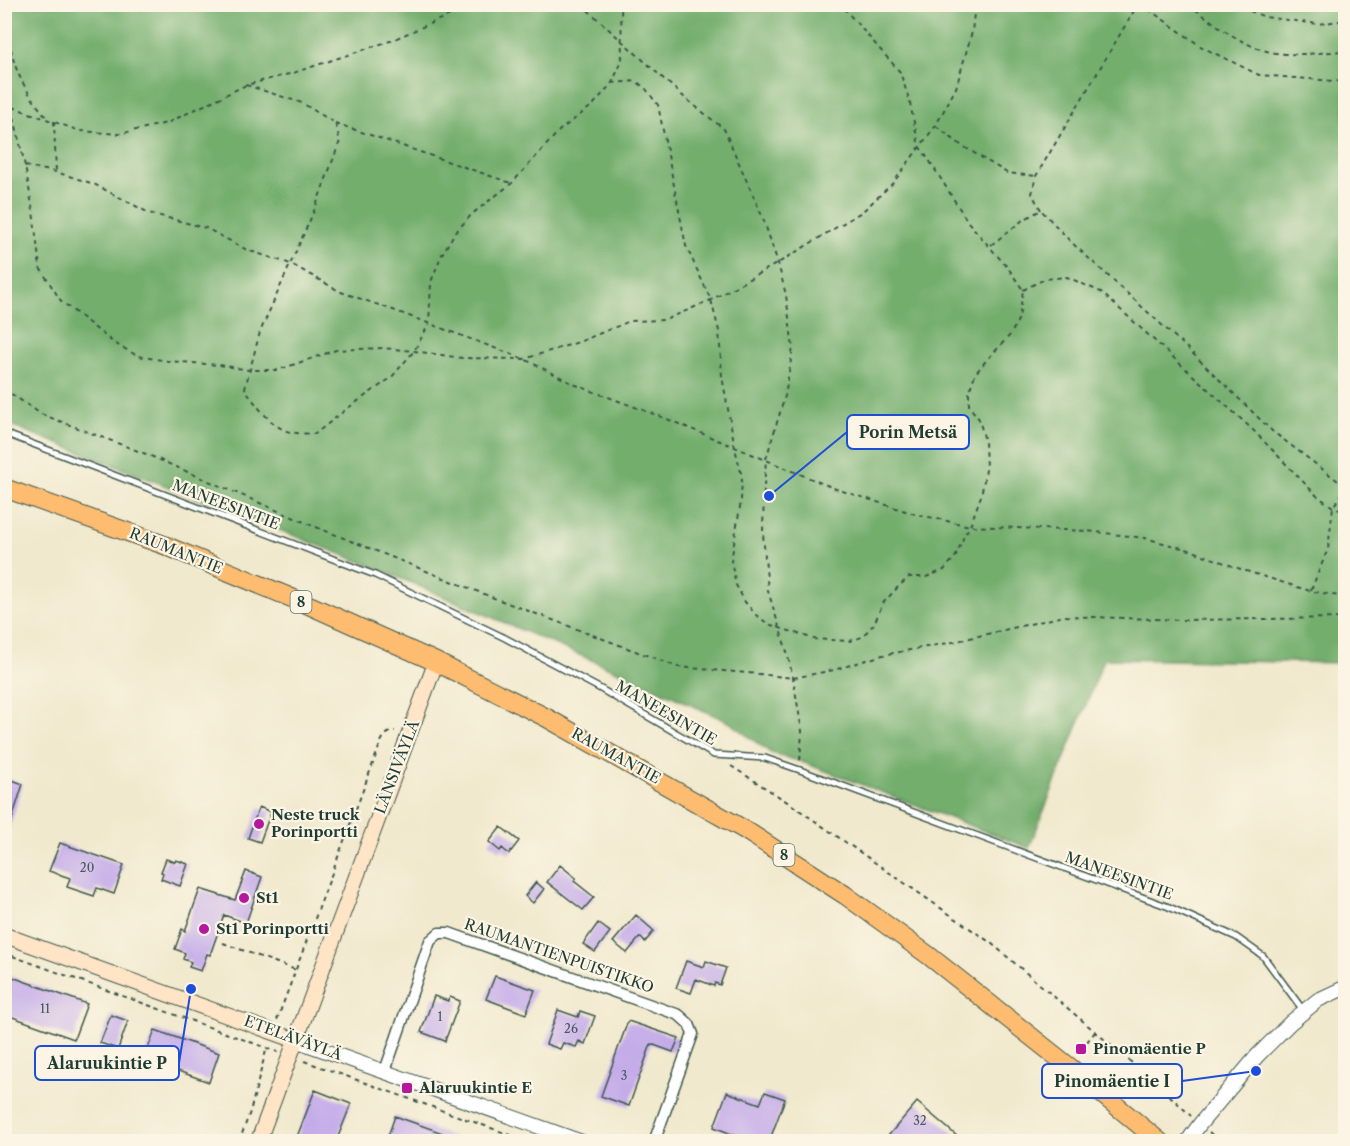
<svg xmlns="http://www.w3.org/2000/svg" width="1350" height="1146" viewBox="0 0 1350 1146" font-family="'Libre Caslon Text',serif">
<style>
.forest{fill:#73ae6d;stroke:#497650;stroke-width:1.5}
.building{fill:#c4ace9}
.lines{fill:none;stroke-linecap:round;stroke-linejoin:round}
.service-casing{stroke:#3e574b;stroke-width:8}
.minor-casing{stroke:#3e574b;stroke-width:13}
.tertiary-casing{stroke:#3e574b;stroke-width:16}
.secondary-casing{stroke:#3e574b;stroke-width:17}
.trunk-casing{stroke:#3e574b;stroke-width:20}
.path{stroke:#3e574b;stroke-width:2;stroke-dasharray:4.5 4.5;stroke-linecap:butt}
.service{stroke:#fff;stroke-width:5}
.minor{stroke:#fff;stroke-width:10}
.tertiary{stroke:#fff;stroke-width:14}
.secondary{stroke:#ffe4c6;stroke-width:15}
.trunk{stroke:#febc70;stroke-width:18}
.poi-dot{fill:#b5179e;stroke:#fcf5e5;stroke-width:2}
.labels{text-anchor:middle;stroke-width:4.5;stroke-linejoin:round;paint-order:stroke}
.number-label{font-size:12px;fill:#485961}
.shield{fill:#fcf5e5;stroke:#617469;stroke-width:1.5}
.shield-label{font-size:14px;font-weight:bold;fill:#1f3d34}
.street-label{font-size:15px;fill:#1f3d34;stroke:#fcf5e5}
.poi-label{font-size:15px;font-weight:bold;fill:#1f3d34;stroke:#fcf5e5;text-anchor:start}
.leader{fill:none;stroke:#1d4ed8;stroke-width:2}
.callout-dot{fill:#1d4ed8;stroke:#fcf5e5;stroke-width:2}
.callout{fill:#fcf5e5;stroke:#1d4ed8;stroke-width:2}
.callout-label{font-size:16px;text-anchor:middle;font-weight:bold;fill:#1f3d34}
</style>
<rect width="100%" height="100%" fill="#fcf5e5"/>
<filter id="ink" filterUnits="userSpaceOnUse"><feTurbulence type="fractalNoise" baseFrequency=".0167" numOctaves="2"/><feDisplacementMap in="SourceGraphic" scale="12" xChannelSelector="R" yChannelSelector="G"/><feConvolveMatrix kernelMatrix="1 2 1 2 8 2 1 2 1" color-interpolation-filters="sRGB"/></filter>
<filter id="wash" filterUnits="userSpaceOnUse"><feTurbulence type="fractalNoise" baseFrequency=".008" numOctaves="4" result="noise"/><feDisplacementMap in="SourceGraphic" scale="24" xChannelSelector="R" yChannelSelector="G"/><feGaussianBlur stdDeviation="1.35" result="paint"/><feColorMatrix in="noise" values="0 0 0 0 0 0 0 0 0 0 0 0 0 0 0 0 0 1.4 0 .05"/><feComposite in="paint" operator="in"/></filter>
<g filter="url(#wash)">
<rect width="100%" height="100%" fill="#f1e9cd"/>
<path class="forest" d="M4 5H1345V663L1104 659 1029 848 802 762 771 753 729 722 617 671 379 569 5 423Z"/>
<g id="blocks">
<path class="building" d="M4 777 23 784 7 835 4 834Z
M259 807 271 812 260 842 248 838Z
M501 827 519 841 509 854 502 848 500 851 489 842Z
M60 843 124 865 114 894 97 888 94 896 67 887 70 878 49 871Z
M166 859 175 862 176 860 188 864 180 886 161 879 163 873 161 872Z
M560 865 576 878 574 881 594 897 583 910 547 882Z
M246 871 262 877 246 923 224 915 210 955 207 954 201 971 189 967 191 962 183 959 185 953 175 949 182 929 185 931 200 889 235 900Z
M536 882 544 889 533 903 525 896Z
M636 915 654 931 645 942 640 937 627 953 613 942Z
M598 923 610 932 595 952 583 944Z
M686 961 704 967 706 961 726 968 720 985 715 983 714 986 696 979 691 993 676 988Z
M4 974 87 1004 74 1039 4 1014Z
M495 976 535 990 526 1014 486 999Z
M434 996 448 1001 450 997 460 1001 445 1041 421 1032Z
M558 1010 578 1017 580 1011 595 1016 585 1044 579 1041 576 1047 563 1043 560 1049 546 1044Z
M111 1015 128 1021 118 1049 100 1043Z
M628 1021 679 1038 673 1052 651 1044 629 1106 601 1096Z
M155 1030 219 1053 209 1082 144 1059Z
M315 1090 351 1104 336 1142H295Z
M727 1092 760 1104 765 1092 785 1099 769 1142H747V1140L714 1127Z
M917 1102 964 1142H883Z
M395 1116 462 1140V1142H386Z"/>
</g>
</g>
<g filter="url(#ink)">
<use href="#blocks" fill-opacity="0" stroke="#3e574b" stroke-width="1.5"/>
<g class="lines">
<defs>
<path id="service" d="M4 433 375 575 505 638 599 688 714 755 765 758 800 770 1169 907 1236 937 1263 956 1303 1010"/>
<path id="minor" d="M385 1071 430 941 439 933H449L679 1015 689 1024 693 1034 654 1142"/>
<path id="tertiary" d="M295 1040 582 1142
M1187 1142 1200 1124 1257 1056 1290 1023 1318 1000 1346 987"/>
<path id="secondary" d="M4 935 295 1040
M258 1142 436 662"/>
<path id="trunk" d="M4 488 164 545 311 606 436 662 547 718 745 830 845 895 928 955 1067 1065 1160 1142"/>
</defs>
<use href="#service" class="service-casing"/>
<use href="#minor" class="minor-casing"/>
<use href="#tertiary" class="tertiary-casing"/>
<use href="#secondary" class="secondary-casing"/>
<use href="#trunk" class="trunk-casing"/>
<path class="path" d="M12 4C3 52 18 82 47 118
M581 4 685 98 724 129 763 218 778 263 786 295 793 348 785 396 766 459 764 486 763 534 768 591 787 652 793 678 802 731 800 762
M1141 4 1202 47 1259 75 1346 82
M1188 4C1218 25 1247 52 1285 54 1305 55 1326 52 1346 51
M1233 4 1265 17 1318 24 1346 20
M4 83 12 108 25 166 33 211 40 268 61 301 114 343 138 356 168 361 219 365 249 370H278L336 350 382 348 414 351 462 358 524 359 579 342 630 321 665 320 711 300 778 263 863 211 893 183 936 125 956 88 972 32 975 4
M612 83 636 81 646 89 658 105 686 246 711 300 719 331 722 376 735 448 742 477 741 501 731 561 736 585 745 602 756 615 768 624 814 639 850 641 862 637 874 624 883 603 898 587 909 577H926L944 570 956 556 964 536 970 526 981 496 986 470 985 441 979 419 969 406V392L975 374 985 362 1011 334 1019 318 1023 290 1008 268 968 222 929 160 919 146 909 99 900 72 840 4
M246 85 302 103 335 123 340 141 314 211 260 332 245 388C254 403 272 428 290 432 298 434 307 433 315 434L348 408 391 378 414 351 429 324 431 282 441 256 454 234 472 214 512 183 560 130 593 105 612 83 622 61 621 4
M4 104 80 131 119 134 167 123 246 85 293 73 390 41 475 4
M54 121 56 172
M335 123 511 183
M936 126 961 145 1007 173 1036 176
M25 166 56 172 94 184 149 213 206 228 247 250 291 264 341 292 393 310 524 359 576 385 667 419 836 489 915 514 970 526 1088 531 1145 538 1193 551 1243 570 1310 591 1346 597
M1041 210 1032 194 1036 176 1138 4
M991 245 1023 220 1041 210 1071 242 1186 347 1272 431 1346 487
M1023 290 1045 279 1067 277 1101 292 1252 429 1317 496 1333 507 1346 513
M4 389 41 414 146 454 311 525 494 598 678 667 759 674 793 678 834 670 883 655 953 642 1064 616 1183 620 1346 618
M1311 590 1328 549 1333 507 1346 487
M731 766 789 803 991 943 1165 1091 1191 1116
M223 943 296 970
M4 953 278 1052
M277 1020 378 750C381 741 384 732 395 731
M1081 1049 1095 1032
M304 1061 530 1142
M1209 1132 1220 1142
M239 1142 250 1112 267 1047"/>
<use href="#service" class="service"/>
<use href="#minor" class="minor"/>
<use href="#tertiary" class="tertiary"/>
<use href="#secondary" class="secondary"/>
<use href="#trunk" class="trunk"/>
</g>
</g>
<g class="poi-dot">
<circle cx="259" cy="824" r="6"/>
<circle cx="244" cy="898" r="6"/>
<circle cx="204" cy="929" r="6"/>
<rect x="1075" y="1043" width="12" height="12" rx="3"/>
<rect x="401" y="1082" width="12" height="12" rx="3"/>
</g>
<g class="labels">
<g class="number-label">
<text x="87" y="872">20</text>
<text x="45" y="1013">11</text>
<text x="440" y="1021">1</text>
<text x="571" y="1033">26</text>
<text x="624" y="1080">3</text>
<text x="920" y="1125">32</text>
</g>
<g class="shield">
<rect x="290.5" y="591" width="21" height="22" rx="4.5"/>
<rect x="773.5" y="844" width="21" height="22" rx="4.5"/>
</g>
<g class="shield-label">
<text x="301" y="607">8</text>
<text x="784" y="860">8</text>
</g>
<g class="street-label">
<text transform="translate(226 505) rotate(21)" y="5">MANEESINTIE</text>
<text transform="translate(176 551) rotate(22)" y="5">RAUMANTIE</text>
<text transform="translate(666 713) rotate(30)" y="5">MANEESINTIE</text>
<text transform="translate(616 756) rotate(29)" y="5">RAUMANTIE</text>
<text transform="translate(397 767) rotate(-69)" y="5">LÄNSIVÄYLÄ</text>
<text transform="translate(1119 876) rotate(20)" y="5">MANEESINTIE</text>
<text transform="translate(559 956) rotate(19)" y="5">RAUMANTIENPUISTIKKO</text>
<text transform="translate(293 1038) rotate(20)" y="5">ETELÄVÄYLÄ</text>
</g>
<g class="poi-label">
<text x="271" y="820">Neste truck<tspan x="271" dy="17">Porinportti</tspan></text>
<text x="256" y="903">St1</text>
<text x="216" y="934">St1 Porinportti</text>
<text x="1093" y="1054">Pinomäentie P</text>
<text x="419" y="1093">Alaruukintie E</text>
</g>
</g>
<path class="leader" d="M769 496L847 432M191 989L179 1063M1256 1071L1182 1081"/>
<g class="callout-dot">
<circle cx="769" cy="496" r="6"/>
<circle cx="191" cy="989" r="6"/>
<circle cx="1256" cy="1071" r="6"/>
</g>
<g class="callout">
<rect x="847" y="415" width="122" height="34" rx="6"/>
<rect x="35" y="1046" width="144" height="34" rx="6"/>
<rect x="1042" y="1064" width="140" height="34" rx="6"/>
</g>
<g class="callout-label">
<text x="908" y="438">Porin Metsä</text>
<text x="107" y="1069">Alaruukintie P</text>
<text x="1112" y="1087">Pinomäentie I</text>
</g>
<rect width="1350" height="1146" fill="none" stroke="#fcf5e5" stroke-width="24"/>
</svg>
